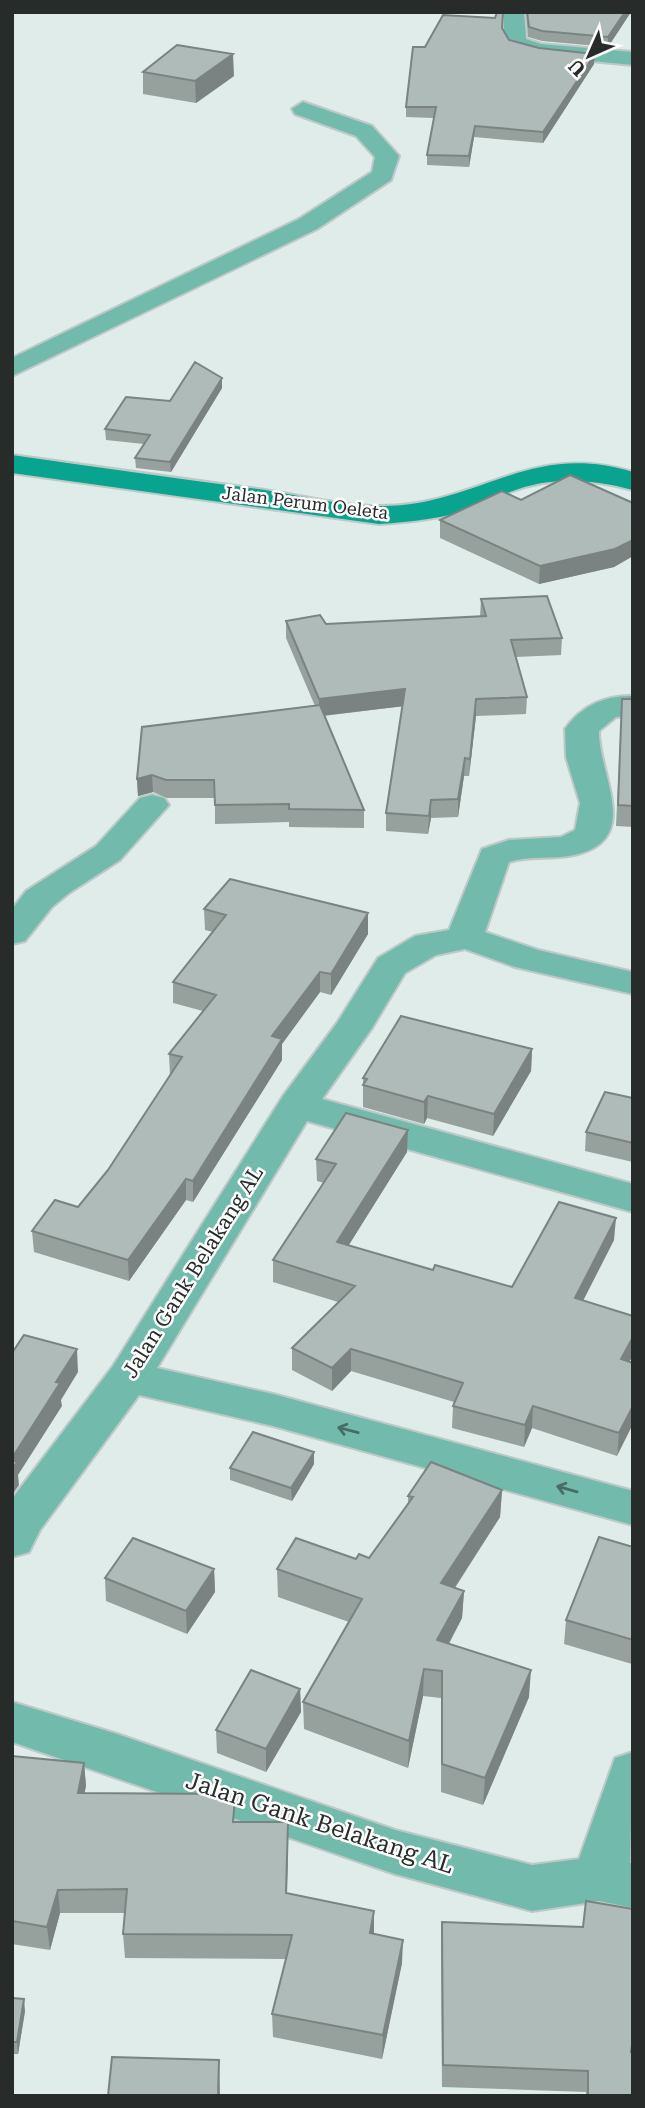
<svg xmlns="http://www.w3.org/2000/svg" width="645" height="2108" viewBox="0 0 645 2108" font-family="'Roboto Serif',serif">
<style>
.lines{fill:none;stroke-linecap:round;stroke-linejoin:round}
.street-casing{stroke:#bec9c7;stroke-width:4}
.secondary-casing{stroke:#bec9c7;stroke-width:4}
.street{fill:#72bbac;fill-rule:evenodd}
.secondary{fill:#08a48f;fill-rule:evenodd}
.wall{fill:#96a19e}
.shaded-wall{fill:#7a8381}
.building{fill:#aebbb8;stroke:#7a8381;stroke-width:2}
.oneway{stroke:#496c65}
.labels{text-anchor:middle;stroke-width:5;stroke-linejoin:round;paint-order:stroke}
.far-street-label{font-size:18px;fill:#272c2b;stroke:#fff}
.street-label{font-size:21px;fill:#272c2b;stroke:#fff}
.near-street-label{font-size:24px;fill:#272c2b;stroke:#fff}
</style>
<rect width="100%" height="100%" fill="#dfece9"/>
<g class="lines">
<defs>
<path id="street" d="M504 12H524L526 39 541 44 633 52V65L539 56 509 48 504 38Z
M303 102 372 126 399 156 391 180 317 229 12 376V358L299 219 372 172 375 157 356 136 295 114 292 109Z
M633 696V716L616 717 599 731C598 775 644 840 574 855 553 860 530 855 509 862L485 932 538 950 633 972V994L515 967 465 949 436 955 405 973 372 1028 322 1099 633 1184V1212L307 1121 157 1368 273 1394 633 1491V1525L273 1426 139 1395 40 1530 29 1552 12 1557V1499L113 1366 283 1096 337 1023 378 958 415 936 449 930 482 849 509 840 561 837 575 830 580 803 566 757 565 729C581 706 605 695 633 696Z
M152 795 164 798 169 805 120 860 69 893 52 907 25 941 12 944V909L26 891 96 846 140 798Z
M12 1702 117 1734 395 1830 532 1865 579 1859 615 1758 633 1752 630 1863H633V1908L599 1901 532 1911 395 1874 12 1742Z"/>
<path id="secondary" d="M12 455C96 467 180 479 265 490 302 496 342 506 380 506 477 507 528 440 633 472V490C590 479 552 476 510 492 498 497 488 504 476 508 444 518 412 522 379 524L12 473Z"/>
</defs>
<use href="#street" class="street-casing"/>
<use href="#secondary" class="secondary-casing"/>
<use href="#street" class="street"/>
<use href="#secondary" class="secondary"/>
</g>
<path class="wall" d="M504 12 502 29 509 40 594 64 543 143 474 137 469 167 427 165V155L434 118 406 117V107L425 47 495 18Z
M526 12H631L608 47 542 41 528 37Z
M143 72 234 76 196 103 143 94Z
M222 388 171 472 136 468 135 458 144 444 106 440 105 429 170 401Z
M521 500 633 503V556L614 567 539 584 440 538V520Z
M481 599 562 638 561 655 516 657 527 697 526 714 476 716 469 776H464L458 817 431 818 428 834 386 831V813L403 706 324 716 364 810V828L289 827V822L215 824V798H167L153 792 138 796 137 779 315 706 286 638V621L326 624 480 617Z
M622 699H633V827L616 826Z
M204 909 368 934 331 995 320 992 282 1044V1060L193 1202 186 1200 129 1281 34 1252 32 1231 78 1207 108 1170 170 1075 169 1054 203 1011 173 1003V982L213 932 205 930Z
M532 1049 531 1071 493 1136 427 1118 424 1124 363 1107V1078Z
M633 1098V1162L585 1151 586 1132Z
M407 1152 348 1246 433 1270 512 1287 614 1240 583 1301 633 1355 629 1362 617 1456 532 1428 524 1447 452 1428 453 1406 454 1402 351 1371 332 1391 292 1370V1348L338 1302 273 1282V1260L324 1183 317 1181 316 1159Z
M314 1464 292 1501 230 1480V1468Z
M502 1490 500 1517 455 1588 464 1591 462 1618 449 1644 529 1697 483 1805 441 1792V1698L423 1696 408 1768 304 1729 303 1702 349 1622 278 1597 277 1569 369 1558 408 1503V1496Z
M633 1547 632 1664 564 1644 566 1620Z
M214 1569 215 1592 187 1634 106 1601 105 1578Z
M300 1689 301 1712 266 1772 217 1753 216 1730Z
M12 1756 84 1763 86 1786 84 1793 236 1822 288 1846 287 1894 374 1934 402 1963 382 2059 273 2037 272 2014 286 1959 125 1958 123 1934 125 1913H60L50 1950 12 1944Z
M442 1922 631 2052 633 2096H586V2092L442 2087 441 1944Z
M12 1998 25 2011 18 2054H12Z"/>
<path class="shaded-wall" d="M625 12H631L608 47V37Z
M233 54 234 76 196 103 195 81Z
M595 54 594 64 543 143V132Z
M475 126 474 137 469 167V156Z
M222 378V388L171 472 170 462Z
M633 540V556L614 567 539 584 540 566Z
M405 689V706L319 716V699Z
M476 699V716L469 776 470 759Z
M465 758 464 776 458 817V799Z
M152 775 153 792 138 796 137 779Z
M431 800V818L428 834 429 816Z
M368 913V934L331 995V974Z
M320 972V992L282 1044V1060L193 1202V1181L272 1036Z
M532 1049 531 1071 493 1136 494 1114Z
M428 1096 427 1118 424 1124V1102Z
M408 1130 407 1152 337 1264V1242Z
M186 1179V1200L129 1281 128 1260Z
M616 1218 614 1240 573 1320 575 1298Z
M633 1337V1355L619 1381 621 1359Z
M77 1349 78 1372 61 1400 62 1406 18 1475 19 1485 12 1495V1458L56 1382Z
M351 1349V1371L332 1391V1368Z
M533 1406 532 1428 524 1447 525 1425Z
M633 1406V1424L617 1456 619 1433Z
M314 1452V1464L292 1501 291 1488Z
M502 1490 500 1517 440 1610 441 1583Z
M214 1569 215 1592 187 1634 186 1611Z
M464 1591 462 1618 436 1667 437 1640Z
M424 1669 423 1696 408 1768 409 1741Z
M531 1670 529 1697 483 1805 485 1778Z
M300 1689 301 1712 266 1772V1749Z
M84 1763 86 1786 80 1816 78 1793Z
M288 1822V1846L286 1917V1893Z
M58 1890 60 1913 50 1950 47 1927Z
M374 1911V1934L370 1933Z
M403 1940 402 1963 382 2059 383 2035Z
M24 1999 25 2011 18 2054 17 2042Z
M219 2060 220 2096H218Z"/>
<path class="building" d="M497 12H503L502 28 509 40 539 48 595 54 543 132 475 126 469 156 427 155 436 107H406L413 47H425L443 15 495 18Z
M527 12H625L608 37 542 31 529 27Z
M177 45 233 54 195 81 143 72Z
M195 362 222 378 170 462 135 458 150 435 105 429 126 397 170 401Z
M570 475 633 503V540L615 549 540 566 440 520 502 491 521 500Z
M547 596 562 638 511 640 527 697 476 699 470 759 465 758 458 799 431 800 429 816 386 813 405 689 319 699 286 621 320 615 326 624 486 616 481 599Z
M622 699H633V806L618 805Z
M320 705 364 810 289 809V804L215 805 214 780H166L152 775 137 779 142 727Z
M230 879 368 913 331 974 320 972 272 1036 282 1039 193 1181 186 1179 128 1260 32 1231 55 1200 78 1207 108 1170 182 1057 169 1054 216 995 173 982 226 915 204 909Z
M401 1016 532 1049 494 1114 428 1096 424 1102 363 1085 367 1079 363 1078Z
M605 1092 633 1098V1143L586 1132Z
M346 1113 408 1130 337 1242 433 1270 435 1265 512 1287 559 1202 616 1218 575 1298 633 1316V1337L621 1359 633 1363V1406L619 1433 533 1406 525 1425 453 1406 463 1383 351 1349 332 1368 292 1348 355 1286 273 1260 336 1164 316 1159Z
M24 1335 77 1349 56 1382 60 1383 12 1458V1353Z
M253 1432 314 1452 291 1488 230 1468Z
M12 1460 17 1462 12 1469Z
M431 1462 502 1490 441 1583 464 1591 437 1640 531 1670 485 1778 442 1764V1671L424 1669 409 1741 303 1702 362 1599 277 1569 296 1538 356 1559 359 1554 369 1558 413 1497 408 1496Z
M599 1537 633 1547V1640L566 1620Z
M133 1538 214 1569 186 1611 105 1578Z
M251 1670 300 1689 266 1749 216 1730Z
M12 1756 84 1763 78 1793 223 1794 235 1798 233 1822H288L286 1893 374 1911 370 1933 403 1940 383 2035 272 2014 292 1935 123 1934 127 1889 58 1890 47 1927 12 1921Z
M586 1901 633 1909V2038L631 2052H633V2096H588V2071L443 2065 442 1922 583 1927Z
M12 1998 24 1999 17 2042H12Z
M112 2057 219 2060 218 2096H108Z"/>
<defs><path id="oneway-shaft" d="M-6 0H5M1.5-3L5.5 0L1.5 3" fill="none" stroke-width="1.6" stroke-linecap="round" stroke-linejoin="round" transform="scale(1.75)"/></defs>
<g class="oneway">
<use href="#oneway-shaft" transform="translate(348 1430) rotate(-165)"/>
<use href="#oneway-shaft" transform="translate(567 1489) rotate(-164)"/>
</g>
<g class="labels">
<g class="far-street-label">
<text transform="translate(305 503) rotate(7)" y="6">Jalan Perum Oeleta</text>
</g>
<g class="street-label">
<text transform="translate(193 1272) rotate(-58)" y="7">Jalan Gank Belakang AL</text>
</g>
<g class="near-street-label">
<text transform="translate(320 1823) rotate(18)" y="8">Jalan Gank Belakang AL</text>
</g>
</g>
<rect width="645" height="2108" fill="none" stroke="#272c2b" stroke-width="28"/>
<g transform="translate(589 56) rotate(225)" stroke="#ffffff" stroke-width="5" paint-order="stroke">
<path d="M0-5L12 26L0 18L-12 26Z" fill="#272c2b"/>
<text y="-10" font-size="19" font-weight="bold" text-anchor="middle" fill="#272c2b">U</text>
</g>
</svg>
